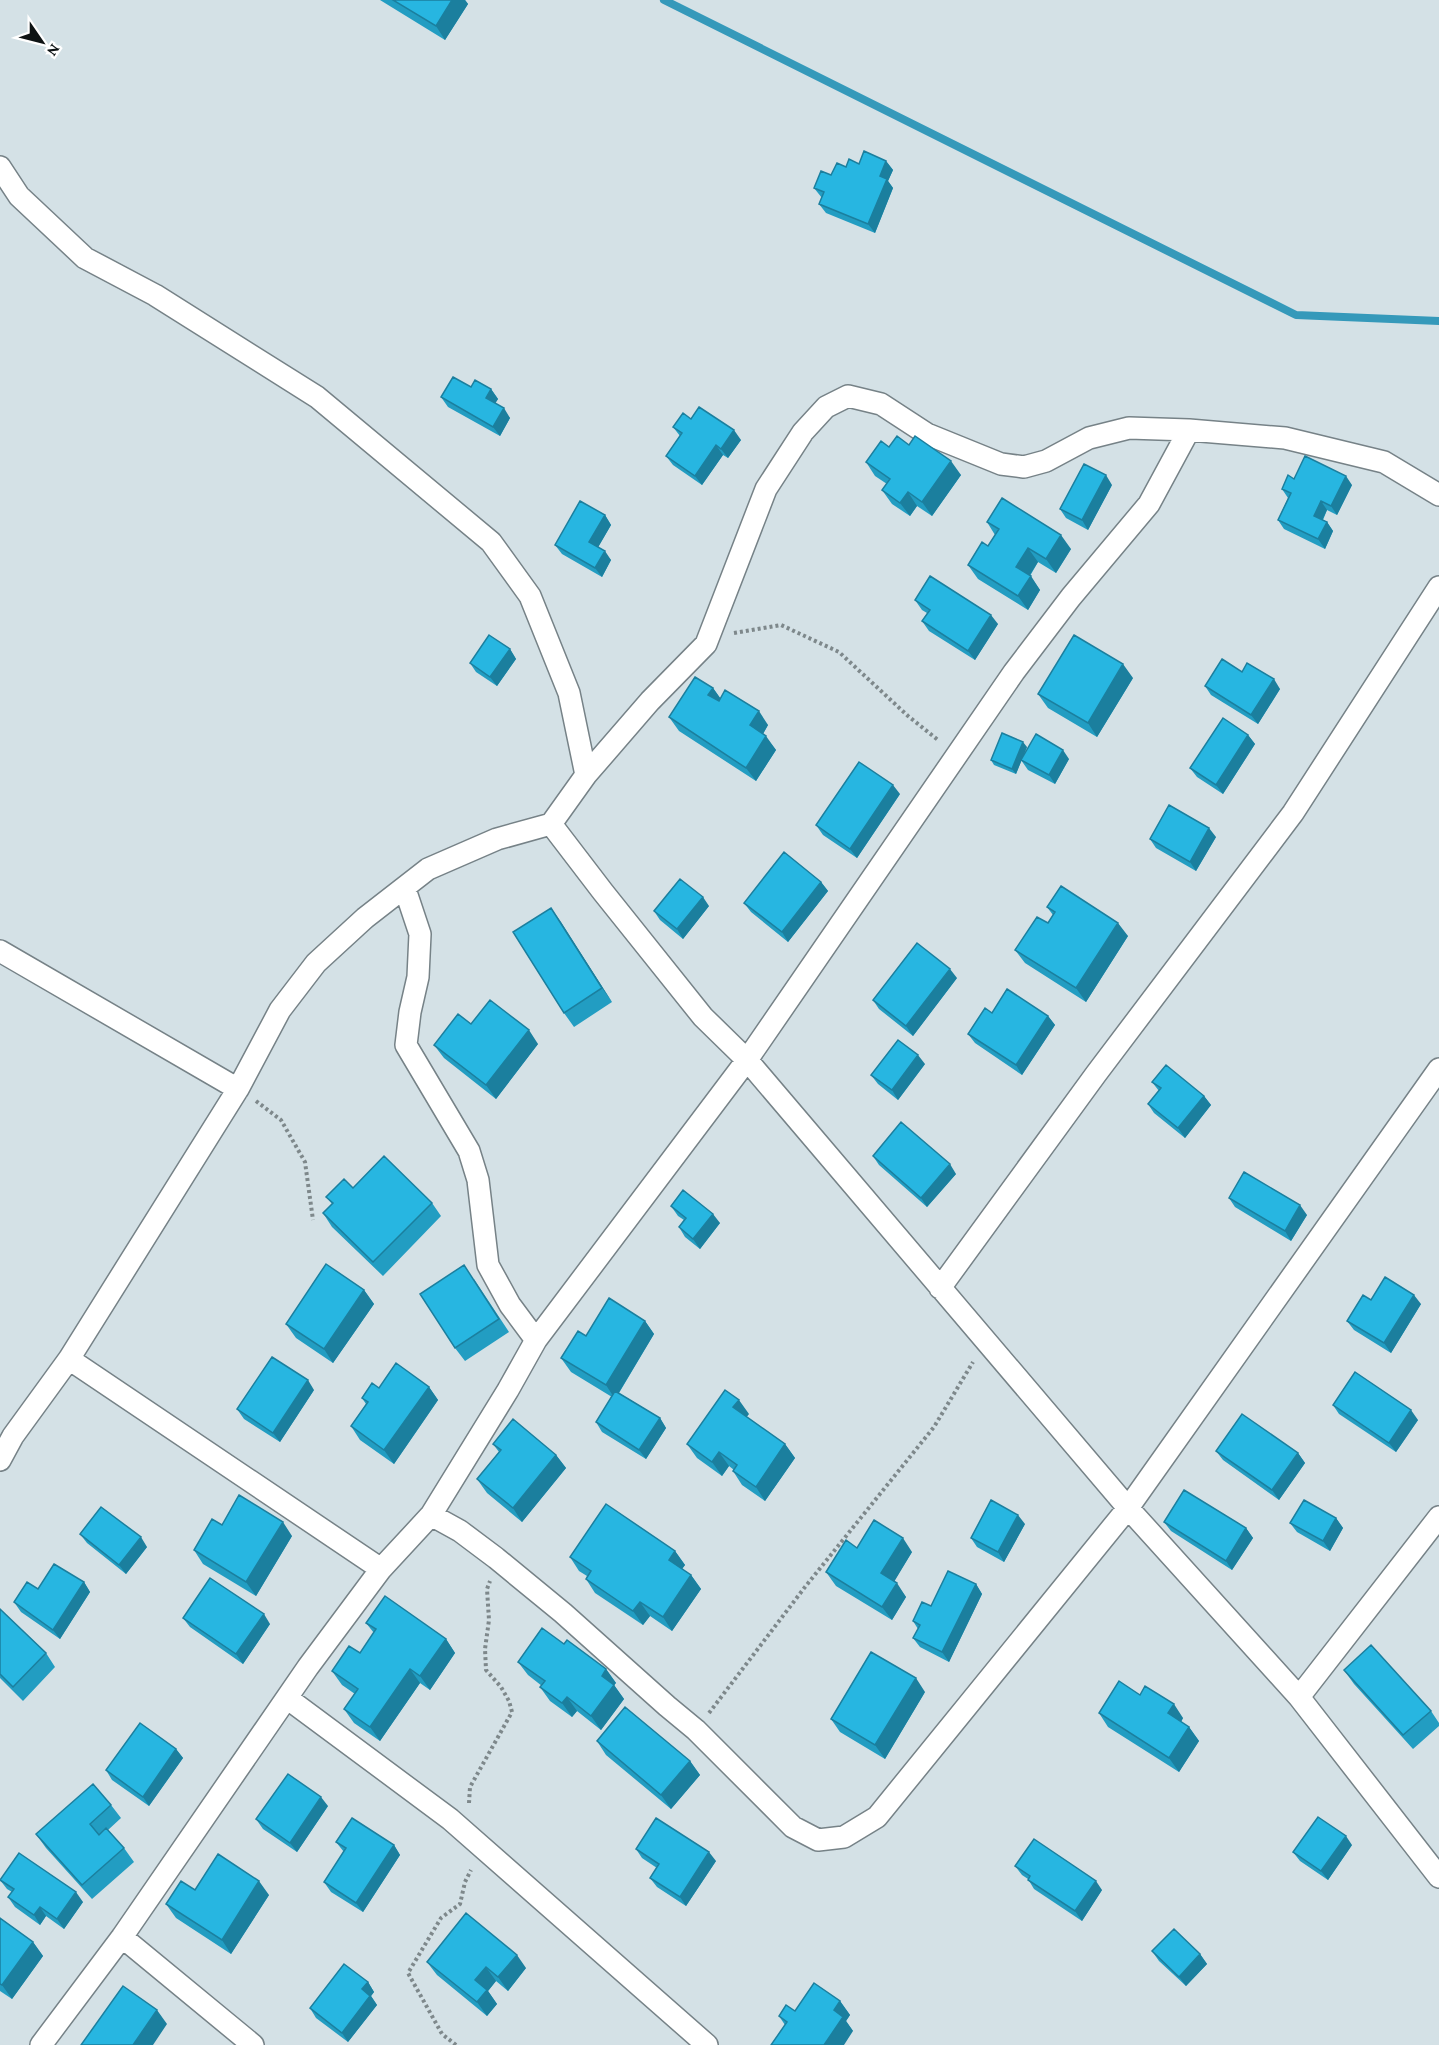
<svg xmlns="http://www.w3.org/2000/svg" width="1439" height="2045" viewBox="0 0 1439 2045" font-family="'Crimson Pro',serif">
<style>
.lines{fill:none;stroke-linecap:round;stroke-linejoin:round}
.stream{stroke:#3599ba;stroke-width:8}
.minor-casing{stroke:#768287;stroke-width:24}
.path{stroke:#7e888b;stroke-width:4;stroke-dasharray:3 3;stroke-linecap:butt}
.minor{stroke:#fff;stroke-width:21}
.wall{fill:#229dc2}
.shaded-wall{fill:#1b7f9e}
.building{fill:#27b6e1;stroke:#1b7f9e;stroke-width:1.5}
</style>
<rect width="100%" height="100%" fill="#d4e1e6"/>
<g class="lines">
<path class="stream" d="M664 0 1296 315 1439 321"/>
<defs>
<path id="minor" d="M0 167 19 196 85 258 155 295 317 397 491 542 530 596 569 693 586 775
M1439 495 1384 462 1285 438 1189 430 1129 428 1089 438 1046 461 1024 467 1001 464 927 434 881 404 848 396 826 407 803 432 766 489 706 644 650 701 586 775 551 824 603 892 703 1017 747 1060 1128 1508 1299 1697 1439 1877
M405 889 420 934 418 977 410 1012 406 1045 469 1151 478 1180 488 1265 510 1305 536 1340
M0 951 238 1089 69 1359 13 1436 0 1460
M238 1089 280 1010 316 963 365 918 428 869 497 839 551 824
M940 1288 1096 1074 1293 813 1439 587
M69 1359 381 1569
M431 1515 460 1531 496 1558 563 1613 667 1706 696 1730 793 1827 818 1840 844 1837 877 1817 1128 1508 1439 1069
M1299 1697 1439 1517
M287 1698 450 1819 707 2045
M122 1937 253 2045
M41 2045 122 1937 308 1667 381 1569 431 1515 508 1390 536 1340 747 1060 1014 672 1071 597 1149 504 1189 430"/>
</defs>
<use href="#minor" class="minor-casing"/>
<path class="path" d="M734 633 781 625 839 652 908 716 938 740
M256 1101 281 1120 305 1162 313 1220
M709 1713 805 1587 934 1427 973 1362
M469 1803 470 1787 512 1712 509 1701 501 1687 486 1670 485 1649 489 1620 487 1589 490 1581
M456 2045 442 2034 408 1973 441 1918 460 1904 465 1882 471 1870"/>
<use href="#minor" class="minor"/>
</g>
<path class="wall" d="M380 0H465L468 4 445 40Z
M886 161 893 170 888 181 893 188 875 233 826 213 819 204 822 198 814 188 846 167 859 164Z
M471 387 491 389 498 399 495 403 510 418 500 436 448 407 441 397Z
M691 419 741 440 728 458 723 455 702 485 673 465 666 456 680 436 673 427Z
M909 445 961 475 932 516 917 506 910 516 892 504 882 490 887 484 875 476 866 462 889 447Z
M1294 479 1352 485 1337 515 1327 510 1323 520 1327 522 1333 531 1325 549 1284 529 1278 520 1288 498 1282 489Z
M1112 485 1088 530 1066 518 1060 509Z
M605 515 611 525 598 547 611 560 602 577 562 554 555 545Z
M987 522 1071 549 1056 573 1038 562 1030 576 1040 590 1028 610 978 579 968 565 988 546 995 535Z
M915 600 998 624 975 660 929 631 922 621 927 613 922 610Z
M510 649 516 659 497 686 476 672 470 663Z
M1242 672 1280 689 1258 724 1211 695 1205 686Z
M1133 678 1097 737 1048 708 1038 694Z
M713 688 720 698 768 725 763 734 776 750 756 781 679 731 669 717Z
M1248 735 1255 744 1223 794 1197 777 1190 768Z
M1027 747 1016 774 994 765 991 760Z
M1069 759 1055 784 1028 770 1021 760Z
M900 794 857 858 823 835 816 825Z
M1216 837 1196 871 1156 848 1150 839Z
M821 882 828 891 788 942 751 912 744 903Z
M709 906 683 939 660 920 654 911Z
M1047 907 1128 936 1086 1002 1025 963 1015 950 1048 923 1053 915Z
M551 908 612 1002 574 1027 564 1013Z
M957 978 913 1036 879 1009 873 1000Z
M992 1013 1048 1016 1055 1025 1022 1075 975 1043 968 1034Z
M471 1024 538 1044 496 1099 444 1058 434 1045Z
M925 1064 898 1100 878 1084 871 1075Z
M1152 1082 1204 1096 1211 1105 1185 1138 1154 1113 1148 1104 1159 1091Z
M873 1156 956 1174 927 1207 879 1165Z
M326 1197 432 1203 441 1216 383 1276 332 1227 323 1213 332 1204Z
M1229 1198 1307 1215 1291 1241 1235 1207Z
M671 1206 720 1223 700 1249 685 1237 679 1227 684 1220 678 1216Z
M474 1279 509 1332 465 1361 455 1348Z
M364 1290 374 1304 333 1363 296 1338 286 1324Z
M1371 1300 1421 1304 1391 1353 1354 1330 1347 1321Z
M645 1321 654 1334 619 1393 660 1418 666 1428 646 1459 602 1432 596 1422 612 1397 571 1372 561 1358 586 1336Z
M429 1387 438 1400 394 1464 360 1440 351 1426 366 1404 362 1398 379 1388Z
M314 1390 280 1442 244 1419 237 1409Z
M1333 1405 1418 1420 1396 1452 1339 1414Z
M749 1414 746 1417 785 1444 795 1458 765 1501 742 1485 733 1471 734 1470 729 1466 722 1476 697 1458 687 1444Z
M493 1444 556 1455 566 1468 522 1522 487 1493 477 1479 499 1452Z
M1216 1451 1298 1453 1305 1463 1279 1500 1223 1460Z
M1336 1518 1343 1528 1330 1551 1297 1532 1290 1523Z
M1164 1522 1246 1528 1253 1538 1232 1570 1171 1531Z
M1025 1524 1004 1562 977 1547 971 1538Z
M222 1525 292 1536 256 1596 203 1564 194 1550Z
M80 1534 147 1547 126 1574 87 1543Z
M857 1548 912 1552 894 1581 906 1597 892 1620 836 1586 826 1572Z
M675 1551 685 1565 682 1569 691 1575 701 1589 672 1631 650 1616 643 1625 595 1593 586 1579 587 1576 579 1571 570 1557Z
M84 1582 90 1592 60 1639 21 1612 14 1602 38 1589Z
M976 1584 982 1594 949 1662 920 1647 913 1638 918 1629 913 1621 931 1606Z
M0 1609 46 1653 55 1667 23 1701 0 1678Z
M183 1618 270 1624 243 1664 190 1627Z
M366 1623 446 1639 455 1653 430 1690 420 1683 380 1741 354 1723 344 1709 355 1694 342 1685 332 1671 360 1653 374 1633Z
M564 1644 606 1669 616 1683 614 1685 624 1699 601 1730 577 1711 572 1717 550 1701 540 1687 542 1686 528 1675 518 1662Z
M1344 1670 1431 1711 1439 1723V1726L1413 1749 1354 1684Z
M925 1692 885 1759 840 1732 831 1719Z
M1140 1695 1183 1718 1181 1722 1189 1727 1199 1741 1179 1772 1108 1727 1099 1713Z
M597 1741 690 1761 700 1775 671 1809 606 1755Z
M176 1749 183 1758 149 1806 112 1780 106 1770Z
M111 1805 121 1818 108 1830 124 1848 134 1862 92 1899 46 1848 36 1834Z
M328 1806 297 1852 263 1829 256 1819Z
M336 1842 394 1845 400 1855 363 1912 331 1892 324 1882 344 1852Z
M1352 1845 1328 1880 1300 1861 1293 1852Z
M636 1849 716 1861 686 1906 657 1887 650 1878 657 1868 642 1858Z
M1015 1866 1102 1890 1082 1921 1034 1889 1028 1879 1022 1875Z
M0 1880 83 1902 64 1929 46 1916 40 1925 15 1907 8 1897 12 1892 7 1889Z
M195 1890 269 1895 231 1954 176 1918 166 1904Z
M0 1918 33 1942 43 1956 12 1999 0 1991Z
M1152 1951 1200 1954 1207 1964 1186 1986 1159 1961Z
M427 1962 526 1968 508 1991 496 1981 488 1991 497 2004 487 2016 437 1975Z
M368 1982 374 1992 371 1996 377 2005 348 2042 316 2018 310 2008Z
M840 2001 850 2015 846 2021 853 2031 785 2025 779 2016 795 2011Z"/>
<path class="shaded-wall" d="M452 0H465L468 4 445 40 436 26Z
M886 161 893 170 888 181 893 188 875 233 868 224 880 176Z
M491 389 498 399 493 407 486 398Z
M504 408 510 418 500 436 493 427Z
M734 430 741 440 728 458 721 449Z
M716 445 723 455 702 485 695 476Z
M951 461 961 475 932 516 922 502Z
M1106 475 1112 485 1088 530 1082 520Z
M1346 476 1352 485 1337 515 1331 506Z
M908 492 917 506 910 516 900 503Z
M1321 501 1327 510 1320 525 1314 516Z
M605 515 611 525 596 551 589 542Z
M1327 522 1333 531 1325 549 1318 539Z
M1061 535 1071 549 1056 573 1046 559Z
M1028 548 1038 562 1026 581 1016 567Z
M605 551 611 560 602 577 595 568Z
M1031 576 1040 590 1028 610 1018 596Z
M991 615 998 624 975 660 968 651Z
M510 649 516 659 497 686 490 677Z
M1123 664 1133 678 1097 737 1088 723Z
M1274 679 1280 689 1258 724 1251 715Z
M713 688 723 702 718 709 708 695Z
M759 711 768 725 760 739 750 725Z
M1248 735 1255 744 1223 794 1216 785Z
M766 736 776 750 756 781 746 768Z
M1023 742 1027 747 1016 774 1012 769Z
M1063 750 1069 759 1055 784 1049 775Z
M893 785 900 794 857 858 850 849Z
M1209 828 1216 837 1196 871 1190 862Z
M821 882 828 891 788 942 782 932Z
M703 897 709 906 683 939 677 929Z
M551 908 561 922 612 1002 602 988Z
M1118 923 1128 936 1086 1002 1076 988Z
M950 969 957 978 913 1036 906 1026Z
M1048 1016 1055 1025 1022 1075 1016 1065Z
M529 1030 538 1044 496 1099 486 1085Z
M918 1055 925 1064 898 1100 892 1090Z
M1204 1096 1211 1105 1185 1138 1178 1128Z
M950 1164 956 1174 927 1207 921 1198Z
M1300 1205 1307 1215 1291 1241 1285 1231Z
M713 1214 720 1223 700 1249 693 1239Z
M364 1290 374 1304 333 1363 324 1349Z
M1414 1295 1421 1304 1391 1353 1384 1343Z
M645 1321 654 1334 615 1399 606 1385Z
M308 1380 314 1390 280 1442 273 1433Z
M429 1387 438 1400 394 1464 384 1450Z
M739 1400 749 1414 743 1421 733 1407Z
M1411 1410 1418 1420 1396 1452 1389 1443Z
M660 1418 666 1428 646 1459 639 1450Z
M785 1444 795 1458 765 1501 756 1487Z
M719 1452 729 1466 722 1476 712 1462Z
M1298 1453 1305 1463 1279 1500 1272 1490Z
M556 1455 566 1468 522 1522 513 1508Z
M1018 1515 1025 1524 1004 1562 998 1552Z
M1336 1518 1343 1528 1330 1551 1323 1541Z
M283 1522 292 1536 256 1596 246 1582Z
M1246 1528 1253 1538 1232 1570 1226 1561Z
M141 1537 147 1547 126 1574 119 1565Z
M903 1538 912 1552 891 1587 881 1573Z
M675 1551 685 1565 678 1574 669 1560Z
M691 1575 701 1589 672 1631 663 1617Z
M84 1582 90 1592 60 1639 53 1630Z
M897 1583 906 1597 892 1620 882 1607Z
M976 1584 982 1594 949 1662 942 1652Z
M640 1602 650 1616 643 1625 633 1611Z
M264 1614 270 1624 243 1664 236 1654Z
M446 1639 455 1653 430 1690 420 1676Z
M410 1669 420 1683 380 1741 370 1727Z
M606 1669 616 1683 614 1685 624 1699 601 1730 591 1716 602 1676Z
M916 1678 925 1692 885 1759 875 1745Z
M567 1697 577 1711 572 1717 562 1703Z
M1174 1704 1183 1718 1178 1727 1168 1713Z
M1189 1727 1199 1741 1179 1772 1169 1758Z
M176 1749 183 1758 149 1806 143 1797Z
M690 1761 700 1775 671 1809 661 1795Z
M321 1797 328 1806 297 1852 290 1843Z
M1346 1836 1352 1845 1328 1880 1321 1871Z
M394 1845 400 1855 363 1912 356 1903Z
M709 1852 716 1861 686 1906 680 1897Z
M259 1881 269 1895 231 1954 222 1940Z
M1096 1881 1102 1890 1082 1921 1075 1911Z
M76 1892 83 1902 64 1929 57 1919Z
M40 1907 46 1916 40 1925 34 1915Z
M33 1942 43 1956 12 1999 2 1985Z
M1200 1954 1207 1964 1186 1986 1179 1977Z
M517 1955 526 1968 508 1991 498 1977Z
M486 1967 496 1981 488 1991 497 2004 487 2016 477 2002 475 1980Z
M368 1982 374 1992 371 1996 377 2005 348 2042 342 2033 362 1989Z
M840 2001 850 2015 846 2021 853 2031 844 2045H824L834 2010Z
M157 2010 167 2024 153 2045H133Z"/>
<path class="building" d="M393 0H452L436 26Z
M864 151 886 161 880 176 887 179 868 224 819 204 824 192 814 188 821 171 831 175 837 163 846 167 849 159 859 164Z
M453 377 471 387 475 380 491 389 486 398 504 408 493 427 441 397Z
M699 407 734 430 721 449 716 445 695 476 666 456 682 433 673 427 683 413 691 419Z
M897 436 909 445 915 436 951 461 922 502 908 492 900 503 882 490 890 479 866 462 881 441 889 447Z
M1305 456 1346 476 1331 506 1321 501 1314 516 1327 522 1318 539 1278 520 1291 493 1282 489 1288 475 1294 479Z
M1084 464 1106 475 1082 520 1060 509Z
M1002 498 1061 535 1046 559 1028 548 1016 567 1031 576 1018 596 968 565 982 542 988 546 999 529 987 522Z
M580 501 605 515 589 542 605 551 595 568 555 545Z
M930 576 991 615 968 651 922 621 930 610 915 600Z
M489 635 510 649 490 677 470 663Z
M1074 635 1123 664 1088 723 1038 694Z
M1222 659 1242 672 1247 663 1274 679 1251 715 1205 686Z
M695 677 713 688 708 695 719 701 725 690 759 711 750 725 766 736 746 768 669 717Z
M1223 718 1248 735 1216 785 1190 768Z
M1002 733 1023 742 1012 769 991 760Z
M1036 734 1063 750 1049 775 1021 760Z
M859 762 893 785 850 849 816 825Z
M1169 805 1209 828 1190 862 1150 839Z
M784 852 821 882 782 932 744 903Z
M680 879 703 897 677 929 654 911Z
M1061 886 1118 923 1076 988 1015 950 1037 917 1048 923 1055 912 1047 907Z
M551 908 602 988 564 1013 513 932Z
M917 943 950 969 906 1026 873 1000Z
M1007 989 1048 1016 1016 1065 968 1034 985 1008 992 1013Z
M490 1000 529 1030 486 1085 434 1045 458 1014 471 1024Z
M898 1040 918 1055 892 1090 871 1075Z
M1166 1065 1204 1096 1178 1128 1148 1104 1161 1088 1152 1082Z
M901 1122 950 1164 921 1198 873 1156Z
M384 1156 432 1203 373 1262 323 1213 333 1203 326 1197 344 1179 353 1188Z
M1244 1172 1300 1205 1285 1231 1229 1198Z
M683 1190 713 1214 693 1239 679 1227 686 1218 671 1206Z
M326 1264 364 1290 324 1349 286 1324Z
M464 1265 499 1319 455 1348 420 1294Z
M1385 1277 1414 1295 1384 1343 1347 1321 1363 1295 1371 1300Z
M609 1298 645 1321 606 1385 561 1358 578 1331 586 1336Z
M272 1357 308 1380 273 1433 237 1409Z
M396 1363 429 1387 384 1450 351 1426 368 1402 362 1398 372 1383 379 1388Z
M1355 1372 1411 1410 1389 1443 1333 1405Z
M725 1390 739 1400 733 1407 785 1444 756 1487 733 1471 737 1465 719 1452 712 1462 687 1444Z
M615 1391 660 1418 639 1450 596 1422Z
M1242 1414 1298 1453 1272 1490 1216 1451Z
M513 1419 556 1455 513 1508 477 1479 501 1450 493 1444Z
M1184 1490 1246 1528 1226 1561 1164 1522Z
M239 1495 283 1522 246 1582 194 1550 212 1519 222 1525Z
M991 1500 1018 1515 998 1552 971 1538Z
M1304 1500 1336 1518 1323 1541 1290 1523Z
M606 1504 675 1551 669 1560 691 1575 663 1617 640 1602 633 1611 586 1579 591 1571 570 1557Z
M101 1507 141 1537 119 1565 80 1534Z
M874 1520 903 1538 881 1573 897 1583 882 1607 826 1572 846 1540 857 1548Z
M54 1564 84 1582 53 1630 14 1602 27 1582 38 1589Z
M948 1571 976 1584 942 1652 913 1638 920 1625 913 1621 922 1602 931 1606Z
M210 1578 264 1614 236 1654 183 1618Z
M385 1596 446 1639 420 1676 410 1669 370 1727 344 1709 358 1689 332 1671 349 1646 360 1653 376 1629 366 1623Z
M0 1609 46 1653 13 1687 0 1674Z
M542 1628 564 1644 567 1640 606 1669 602 1676 614 1685 591 1716 567 1697 562 1703 540 1687 545 1681 518 1662Z
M1371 1645 1431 1711 1403 1735 1344 1670Z
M871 1652 916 1678 875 1745 831 1719Z
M1119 1681 1140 1695 1145 1686 1174 1704 1168 1713 1189 1727 1169 1758 1099 1713Z
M625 1707 690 1761 661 1795 597 1741Z
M140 1723 176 1749 143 1797 106 1770Z
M288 1774 321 1797 290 1843 256 1819Z
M93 1784 111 1805 90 1824 99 1835 106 1828 124 1848 82 1885 36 1834Z
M1318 1817 1346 1836 1321 1871 1293 1852Z
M352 1818 394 1845 356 1903 324 1882 346 1848 336 1842Z
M656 1818 709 1852 680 1897 650 1878 659 1864 636 1849Z
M1034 1839 1096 1881 1075 1911 1028 1880 1030 1876 1015 1866Z
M19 1853 76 1892 57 1919 40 1907 34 1915 8 1897 14 1889 0 1880Z
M218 1854 259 1881 222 1940 166 1904 181 1881 195 1890Z
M466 1913 517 1955 498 1977 486 1967 475 1980 487 1990 477 2002 427 1962Z
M0 1918 33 1942 2 1985 0 1984Z
M1174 1929 1200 1954 1179 1977 1152 1951Z
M344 1964 368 1982 362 1989 370 1996 342 2033 310 2008Z
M814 1983 840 2001 834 2010 843 2017 824 2045H771L787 2022 779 2016 786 2005 795 2011Z
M123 1986 157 2010 133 2045H81Z"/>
<g transform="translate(42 42) rotate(125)" stroke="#ffffff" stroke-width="4.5" paint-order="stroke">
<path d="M0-4.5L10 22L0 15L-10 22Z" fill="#0e1314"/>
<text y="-9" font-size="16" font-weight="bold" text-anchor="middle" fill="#0e1314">N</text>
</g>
</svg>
